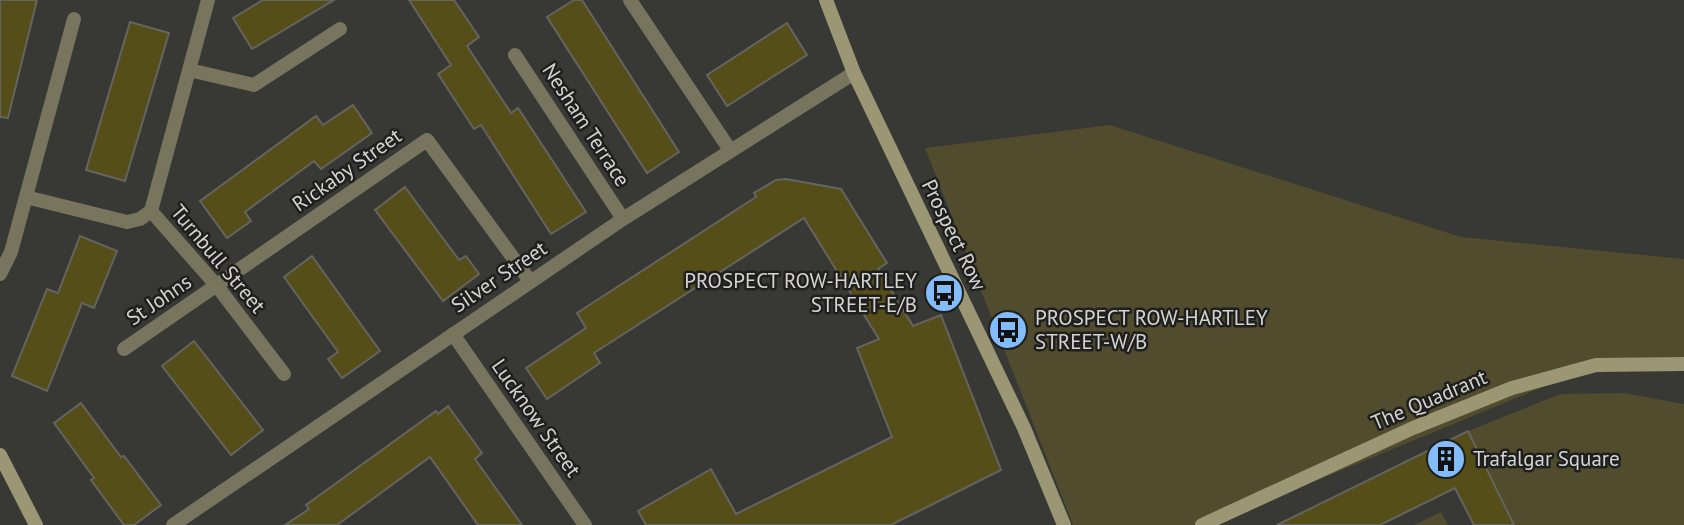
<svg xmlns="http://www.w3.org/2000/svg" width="1684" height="525" viewBox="0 0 1684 525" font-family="'PT Sans',sans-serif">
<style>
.green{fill:#504c2d}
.building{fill:#564e18;stroke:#646460;stroke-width:2}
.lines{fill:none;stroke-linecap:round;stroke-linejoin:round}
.street{stroke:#78755f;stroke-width:14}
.secondary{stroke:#9b9673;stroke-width:14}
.labels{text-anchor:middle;stroke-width:5;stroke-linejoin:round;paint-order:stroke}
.street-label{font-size:21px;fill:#d5d4d2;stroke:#1f1f1e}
.poi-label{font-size:21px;fill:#d5d4d2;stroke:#1f1f1e;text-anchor:start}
</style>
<rect width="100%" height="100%" fill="#383834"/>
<path class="green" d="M1110 125 1461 237 1684 259V364L1596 365 1209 525H1073L925 148Z
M1624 393 1684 404V525H1514L1468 431 1560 394Z
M1441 512 1448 525H1414Z"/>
<path class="building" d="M0 0H37L8 118 0 117Z
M263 0H334L252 49 233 18Z
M409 0H454L479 37 467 46 511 113 518 108 586 212 551 234 481 125 474 129 438 74 451 65Z
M574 0H582L679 152 647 173 547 17Z
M130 22 169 33 125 181 86 170Z
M787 23 807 55 727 106 707 75Z
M353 105 372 133 321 169 314 161 245 212 251 221 227 238 200 201 316 116 323 125Z
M786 179 841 189 887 263 878 269 913 326 941 315 1001 470 891 525H646L638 511 711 469 736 514 892 437 857 348 879 339 804 218 594 353 600 363 547 399 526 368 586 328 577 313 756 197 754 193 776 180Z
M405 187 459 260 466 256 479 274 443 301 375 210Z
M80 236 117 251 94 308 82 303 47 391 12 376 47 289 58 293Z
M312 256 380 351 342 378 328 359 338 352 284 277Z
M194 341 263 430 231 455 162 366Z
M81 403 121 457 124 456 161 505 134 525H124L91 480 94 478 54 423Z
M448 406 482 453 475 459 522 525H478L430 457 337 525H285L309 509 306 505 436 411 438 414Z
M1468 431 1514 525H1474L1455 488 1380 525H1277Z"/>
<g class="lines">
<path class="street" d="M208 0 151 211 217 286 284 374
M630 0 730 150
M515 55 623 219
M189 70 254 85 340 29
M26 197 127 222 140 219 151 211
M0 274 11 252 74 19
M453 334 585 525
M124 349 427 140 530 281
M173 525 623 219 854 73"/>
<path class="secondary" d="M826 0 854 73 1024 428 1064 525
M0 455 36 525
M1202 525 1413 428 1512 388 1596 365 1684 364"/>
</g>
<defs>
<symbol id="bus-disc" viewBox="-11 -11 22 22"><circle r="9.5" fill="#82bcfa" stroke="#1f1f1e"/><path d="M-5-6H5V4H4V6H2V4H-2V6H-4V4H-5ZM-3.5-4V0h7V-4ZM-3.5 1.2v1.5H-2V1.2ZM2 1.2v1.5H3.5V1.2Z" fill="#111"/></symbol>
<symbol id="building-disc" viewBox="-11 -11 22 22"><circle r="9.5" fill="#82bcfa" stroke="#1f1f1e"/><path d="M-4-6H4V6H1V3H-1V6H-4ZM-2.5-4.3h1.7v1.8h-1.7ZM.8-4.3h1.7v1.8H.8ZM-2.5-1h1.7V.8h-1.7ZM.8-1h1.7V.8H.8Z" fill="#111"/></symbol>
</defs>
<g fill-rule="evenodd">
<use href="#bus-disc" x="922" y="271" width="44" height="44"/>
<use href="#bus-disc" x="986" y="308" width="44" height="44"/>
<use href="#building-disc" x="1424" y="437" width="44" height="44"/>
</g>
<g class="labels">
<g class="street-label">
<text transform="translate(586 125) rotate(57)" y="7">Nesham Terrace</text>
<text transform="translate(347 170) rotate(-35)" y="7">Rickaby Street</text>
<text transform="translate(954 235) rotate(64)" y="7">Prospect Row</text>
<text transform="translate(218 259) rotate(50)" y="7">Turnbull Street</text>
<text transform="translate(499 277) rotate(-34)" y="7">Silver Street</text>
<text transform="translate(159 300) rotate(-34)" y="7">St Johns</text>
<text transform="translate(1429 400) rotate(-23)" y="7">The Quadrant</text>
<text transform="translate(536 418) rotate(55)" y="7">Lucknow Street</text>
</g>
<g class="poi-label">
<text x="917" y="288" text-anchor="end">PROSPECT ROW-HARTLEY<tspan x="917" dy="24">STREET-E/B</tspan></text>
<text x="1035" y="325">PROSPECT ROW-HARTLEY<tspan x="1035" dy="24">STREET-W/B</tspan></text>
<text x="1473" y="466">Trafalgar Square</text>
</g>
</g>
</svg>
